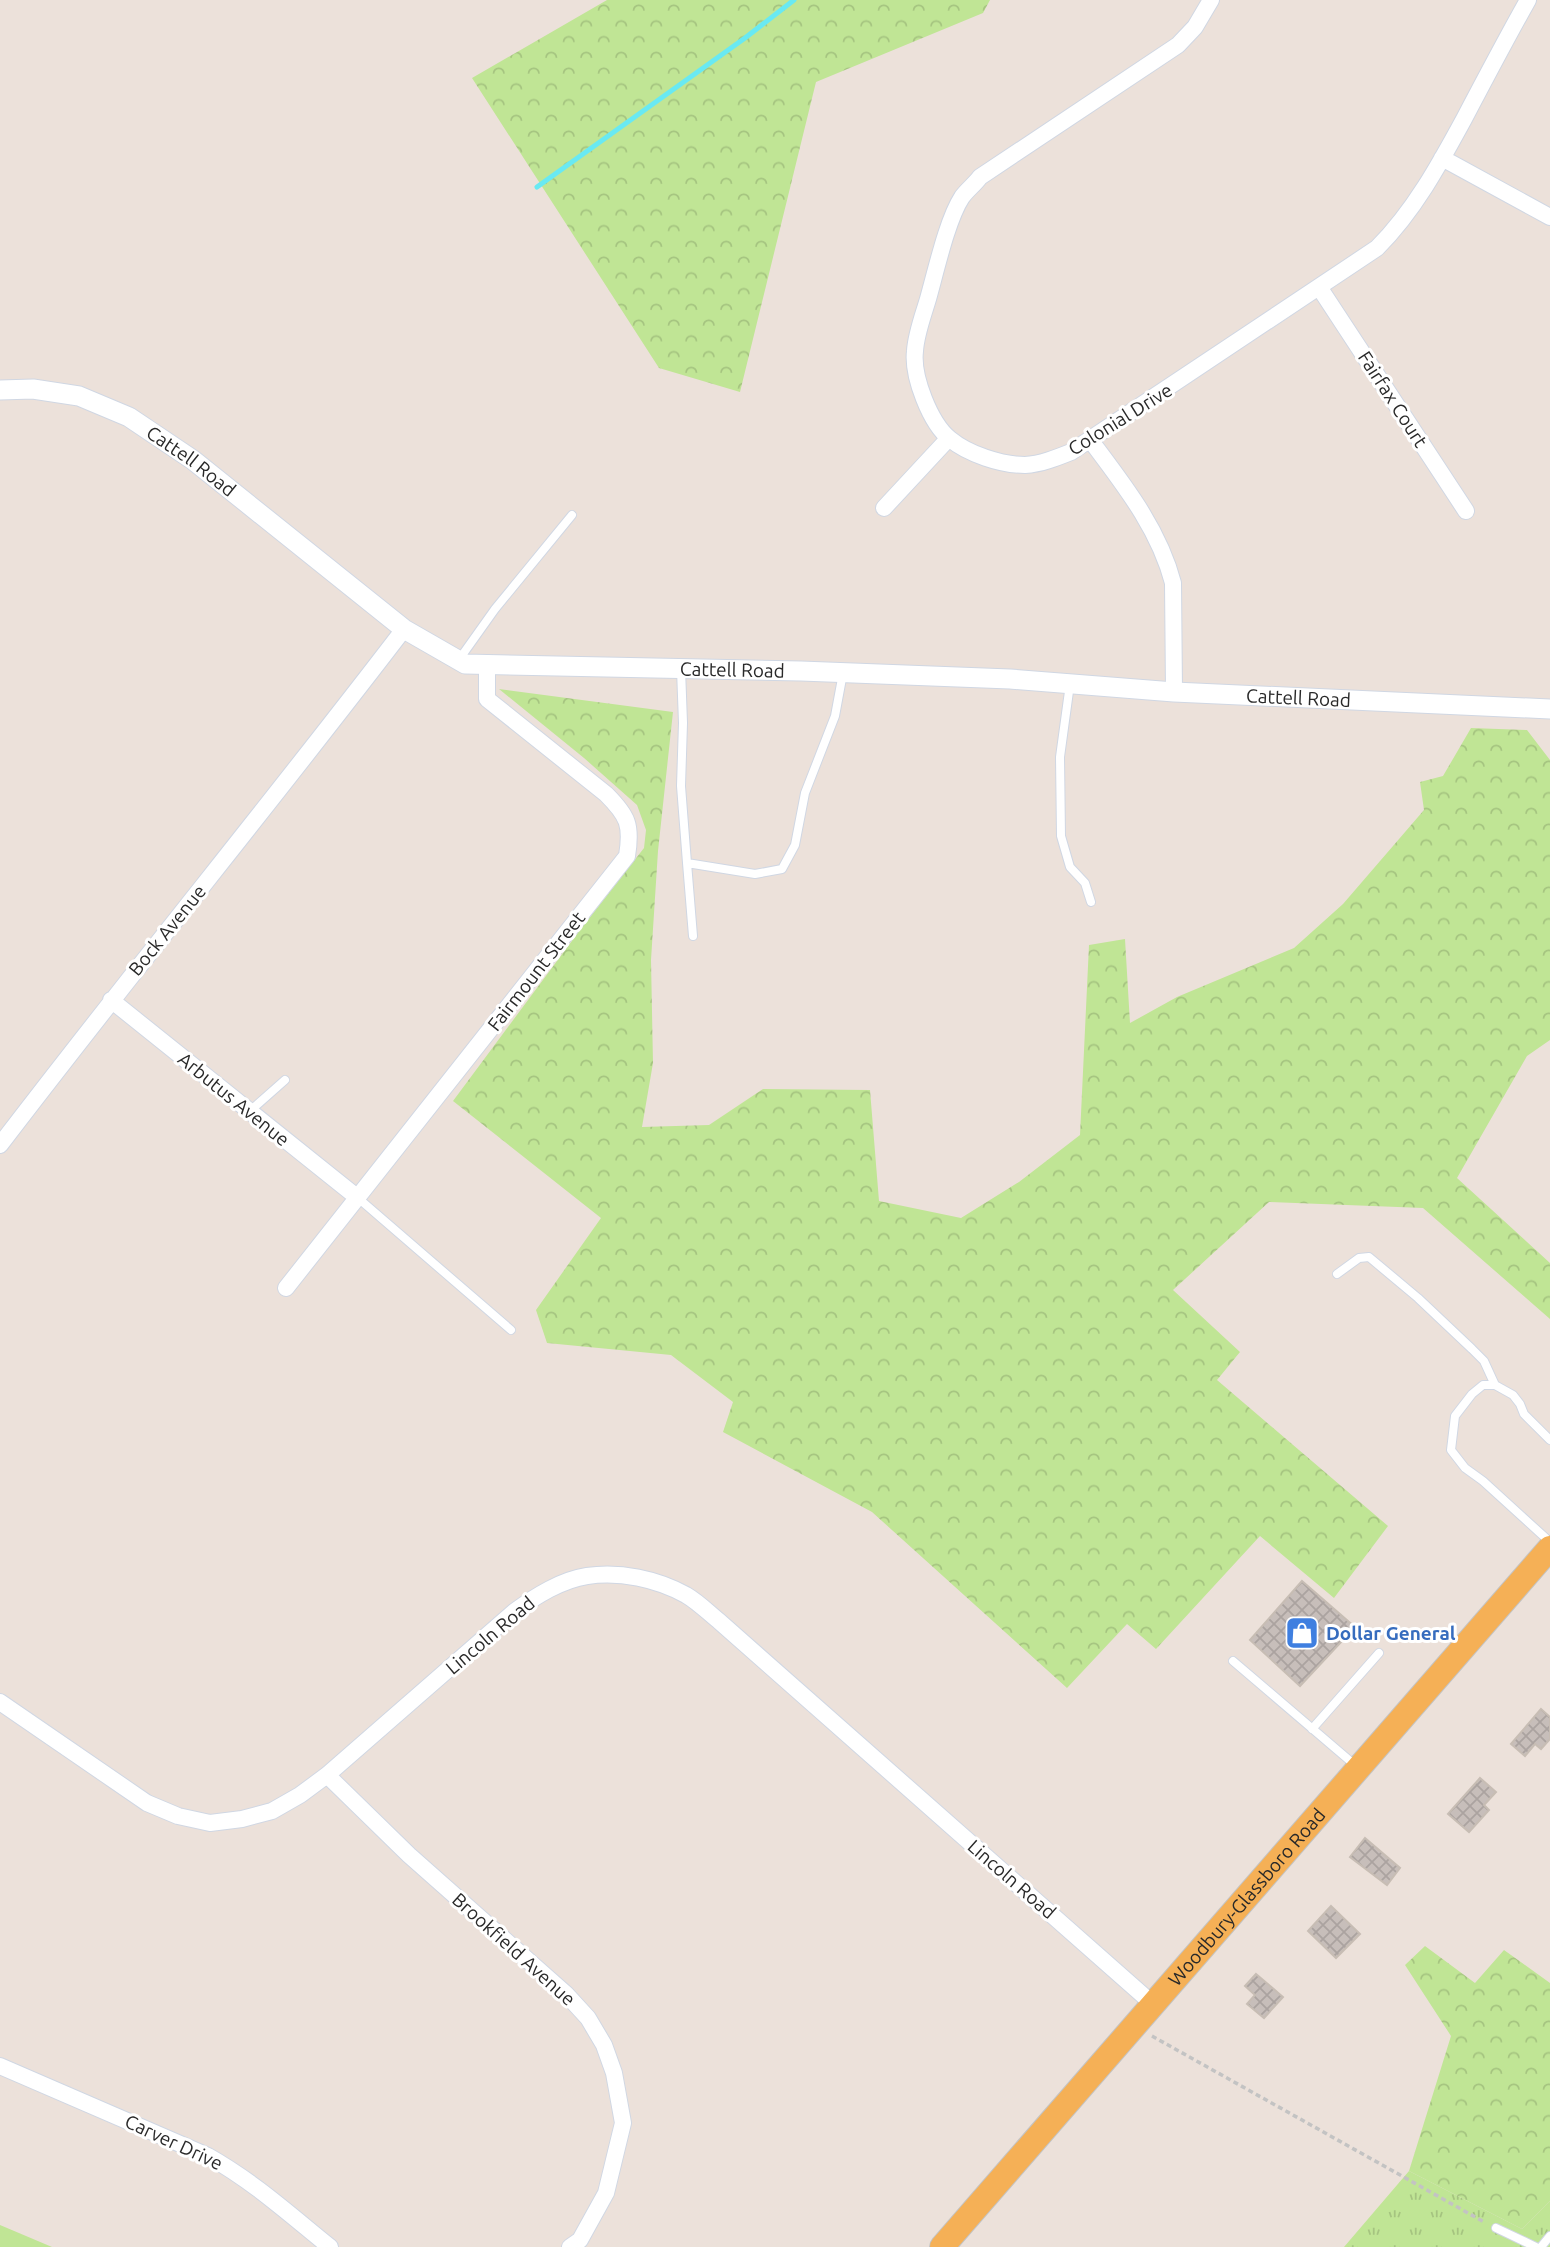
<svg xmlns="http://www.w3.org/2000/svg" width="1550" height="2247" viewBox="0 0 1550 2247" font-family="Ubuntu,sans-serif">
<style>
.grass{fill:#c0e595}
.forest{fill:url(#forest-crowns)}
.park{fill:url(#park-tufts)}
.lines{fill:none;stroke-linecap:round;stroke-linejoin:round}
.stream{stroke:#69e9f2;stroke-width:5}
.building{fill:url(#building-cross-hatch);stroke:#c7bdb4;stroke-width:2}
.service-casing{stroke:#d0d7e3;stroke-width:10}
.minor-casing{stroke:#d0d7e3;stroke-width:18}
.tertiary-casing{stroke:#d0d7e3;stroke-width:21}
.primary-casing{stroke:#c3c3c3;stroke-width:26}
.path{stroke:#c3c3c3;stroke-width:3.5;stroke-dasharray:5 3.5;stroke-linecap:butt}
.service{stroke:#fff;stroke-width:8}
.minor{stroke:#fff;stroke-width:16}
.tertiary{stroke:#fff;stroke-width:19}
.primary{stroke:#f5b056;stroke-width:24}
.labels{text-anchor:middle;stroke-width:6;stroke-linejoin:round;paint-order:stroke}
.street-label{font-size:19px;fill:#292929;stroke:#fff}
.shop-label{font-size:19px;font-weight:bold;fill:#366cbe;stroke:#fff;text-anchor:start}
</style>
<defs>
<pattern id="forest-crowns" width="20" height="18" patternUnits="userSpaceOnUse" patternTransform="scale(1.75)"><rect width="20" height="18" fill="#c0e595"/><path d="M2 6a3 3 0 1 1 6 0M12 15a3 3 0 1 1 6 0" fill="none" stroke="#a5c480"/></pattern>
<pattern id="park-tufts" width="24" height="20" patternUnits="userSpaceOnUse" patternTransform="scale(1.75)"><rect width="24" height="20" fill="#c0e595"/><path d="M3 7l-1-3M5 7V3M7 7l1-3M15 17l-1-3M17 17v-4M19 17l1-3" fill="none" stroke="#a5c480"/></pattern>
<pattern id="building-cross-hatch" width="8" height="8" patternUnits="userSpaceOnUse" patternTransform="scale(1.75)"><rect width="8" height="8" fill="#c7beba"/><path d="M0 0l8 8M0 8l8-8" fill="none" stroke="#aba3a0"/></pattern>
</defs>
<rect width="100%" height="100%" fill="#ece1da"/>
<path class="grass" d="M0 2225 52 2247H0Z"/>
<path class="forest" d="M607 0H990L983 13 816 82 740 392 659 368 472 78Z
M499 689 673 712 658 851 651 960 653 1063 642 1127 709 1125 763 1089 870 1090 879 1201 961 1218 1019 1182 1080 1135 1089 945 1125 939 1130 1023 1177 997 1294 948 1343 904 1424 810 1420 782 1443 776 1471 728 1527 730 1550 760V1040L1527 1056 1457 1178 1550 1263V1319L1423 1208 1269 1202 1173 1290 1240 1352 1217 1380 1388 1526 1334 1598 1260 1536 1156 1649 1127 1624 1067 1688 872 1512 723 1432 733 1402 671 1355 547 1343 536 1310 601 1218 453 1101 583 926 644 848 646 830 637 805 584 758Z
M1425 1946 1475 1983 1504 1950 1550 1983V2201L1522 2229 1409 2171 1451 2036 1405 1965Z"/>
<path class="park" d="M1409 2171 1522 2229 1550 2201V2247H1344Z"/>
<g class="lines">
<path class="stream" d="M537 187 745 38 794 0"/>
</g>
<path class="building" d="M1302 1581 1355 1627 1300 1686 1250 1640Z
M1541 1709 1550 1717V1739L1541 1749 1535 1744 1525 1756 1511 1744Z
M1480 1778 1496 1792 1484 1805 1489 1810 1469 1832 1448 1814Z
M1365 1838 1400 1868 1387 1885 1350 1857Z
M1331 1906 1360 1934 1336 1958 1308 1931Z
M1256 1974 1283 1997 1264 2018 1247 2004 1255 1995 1245 1986Z"/>
<g class="lines">
<defs>
<path id="service" d="M458 661 495 609 572 515
M681 669 683 723 681 786 687 863
M1070 684 1060 757 1061 836 1070 867 1085 883 1091 902
M693 936 687 863 755 874 782 869 795 845 805 793 835 716 843 673
M250 1111 285 1080
M358 1198 511 1330
M1337 1274 1359 1258 1369 1257 1418 1298 1472 1349 1484 1361 1495 1385
M1550 1440 1524 1414 1520 1404 1513 1395 1495 1385H1483L1472 1394 1455 1416 1451 1450 1465 1468 1483 1481 1550 1542
M1233 1661 1356 1766
M1312 1729 1379 1653
M1496 2228 1536 2247
M1541 2247 1550 2236"/>
<path id="minor" d="M1211 0 1195 27 1178 45 980 177C975 184 967 190 962 197 947 220 936 271 928 299 923 316 916 334 915 351 912 376 930 423 950 439 968 454 1001 465 1025 465 1041 464 1056 458 1071 452L1377 248C1414 211 1439 165 1464 119 1485 79 1506 39 1528 0
M1442 158 1550 217
M1319 287 1466 511
M1091 441C1124 485 1159 529 1173 583L1174 692
M884 508 949 438
M111 1000 358 1198
M0 1145C132 972 271 803 404 629
M286 1288 627 856C632 825 628 816 606 794L487 699V665
M0 1702 147 1803 178 1816 210 1823 242 1819 272 1811 300 1795 327 1775 515 1611C536 1596 561 1580 587 1576 620 1571 657 1579 686 1595 698 1602 709 1613 720 1622L1154 2005
M327 1775 409 1855 566 1994 588 2018 604 2045 614 2073 623 2123 606 2193 580 2240 570 2247
M0 2066 208 2156C254 2182 289 2214 330 2247"/>
<g id="tertiary">
<path id="s1" d="M0 390 33 389 79 396 129 417 193 460 404 629 465 664 801 671 1010 679 1174 692 1550 709"/>
</g>
<g id="primary">
<path id="s2" d="M942 2247 1550 1548"/>
</g>
</defs>
<use href="#service" class="service-casing"/>
<use href="#minor" class="minor-casing"/>
<use href="#tertiary" class="tertiary-casing"/>
<use href="#primary" class="primary-casing"/>
<path class="path" d="M1152 2036 1484 2222"/>
<use href="#service" class="service"/>
<use href="#minor" class="minor"/>
<use href="#tertiary" class="tertiary"/>
<use href="#primary" class="primary"/>
</g>
<defs>
<symbol id="shop-square" viewBox="-11 -11 22 22"><rect x="-9" y="-9" width="18" height="18" rx="4" fill="#3f7fe0" stroke="#fff"/><path d="M-5-2.5h2.3a2.7 3.5 0 0 1 5.4 0H5L5.5 6h-11ZM-1.5-2.5h3a1.5 2.3 0 0 0-3 0Z" fill="#fff"/></symbol>
</defs>
<g fill-rule="evenodd">
<use href="#shop-square" x="1283" y="1614" width="38" height="38"/>
</g>
<g class="labels">
<g class="street-label">
<text transform="translate(1393 399) rotate(57)" y="7">Fairfax Court</text>
<text transform="translate(1120 419) rotate(-32)" y="7">Colonial Drive</text>
<text dy="7" stroke="none"><textPath href="#s1" startOffset="210">Cattell Road</textPath></text>
<text dy="7" stroke="none"><textPath href="#s1" startOffset="819">Cattell Road</textPath></text>
<text dy="7" stroke="none"><textPath href="#s1" startOffset="1386">Cattell Road</textPath></text>
<text transform="translate(167 930) rotate(-51)" y="7">Bock Avenue</text>
<text transform="translate(536 971) rotate(-52)" y="7">Fairmount Street</text>
<text transform="translate(234 1099) rotate(39)" y="7">Arbutus Avenue</text>
<text transform="translate(490 1635) rotate(-40)" y="7">Lincoln Road</text>
<text transform="translate(1012 1879) rotate(41)" y="7">Lincoln Road</text>
<text dy="7" stroke="none"><textPath href="#s2" startOffset="464">Woodbury-Glassboro Road</textPath></text>
<text transform="translate(514 1949) rotate(42)" y="7">Brookfield Avenue</text>
<text transform="translate(174 2142) rotate(25)" y="7">Carver Drive</text>
</g>
<g class="shop-label">
<text x="1326" y="1640">Dollar General</text>
</g>
</g>
</svg>
